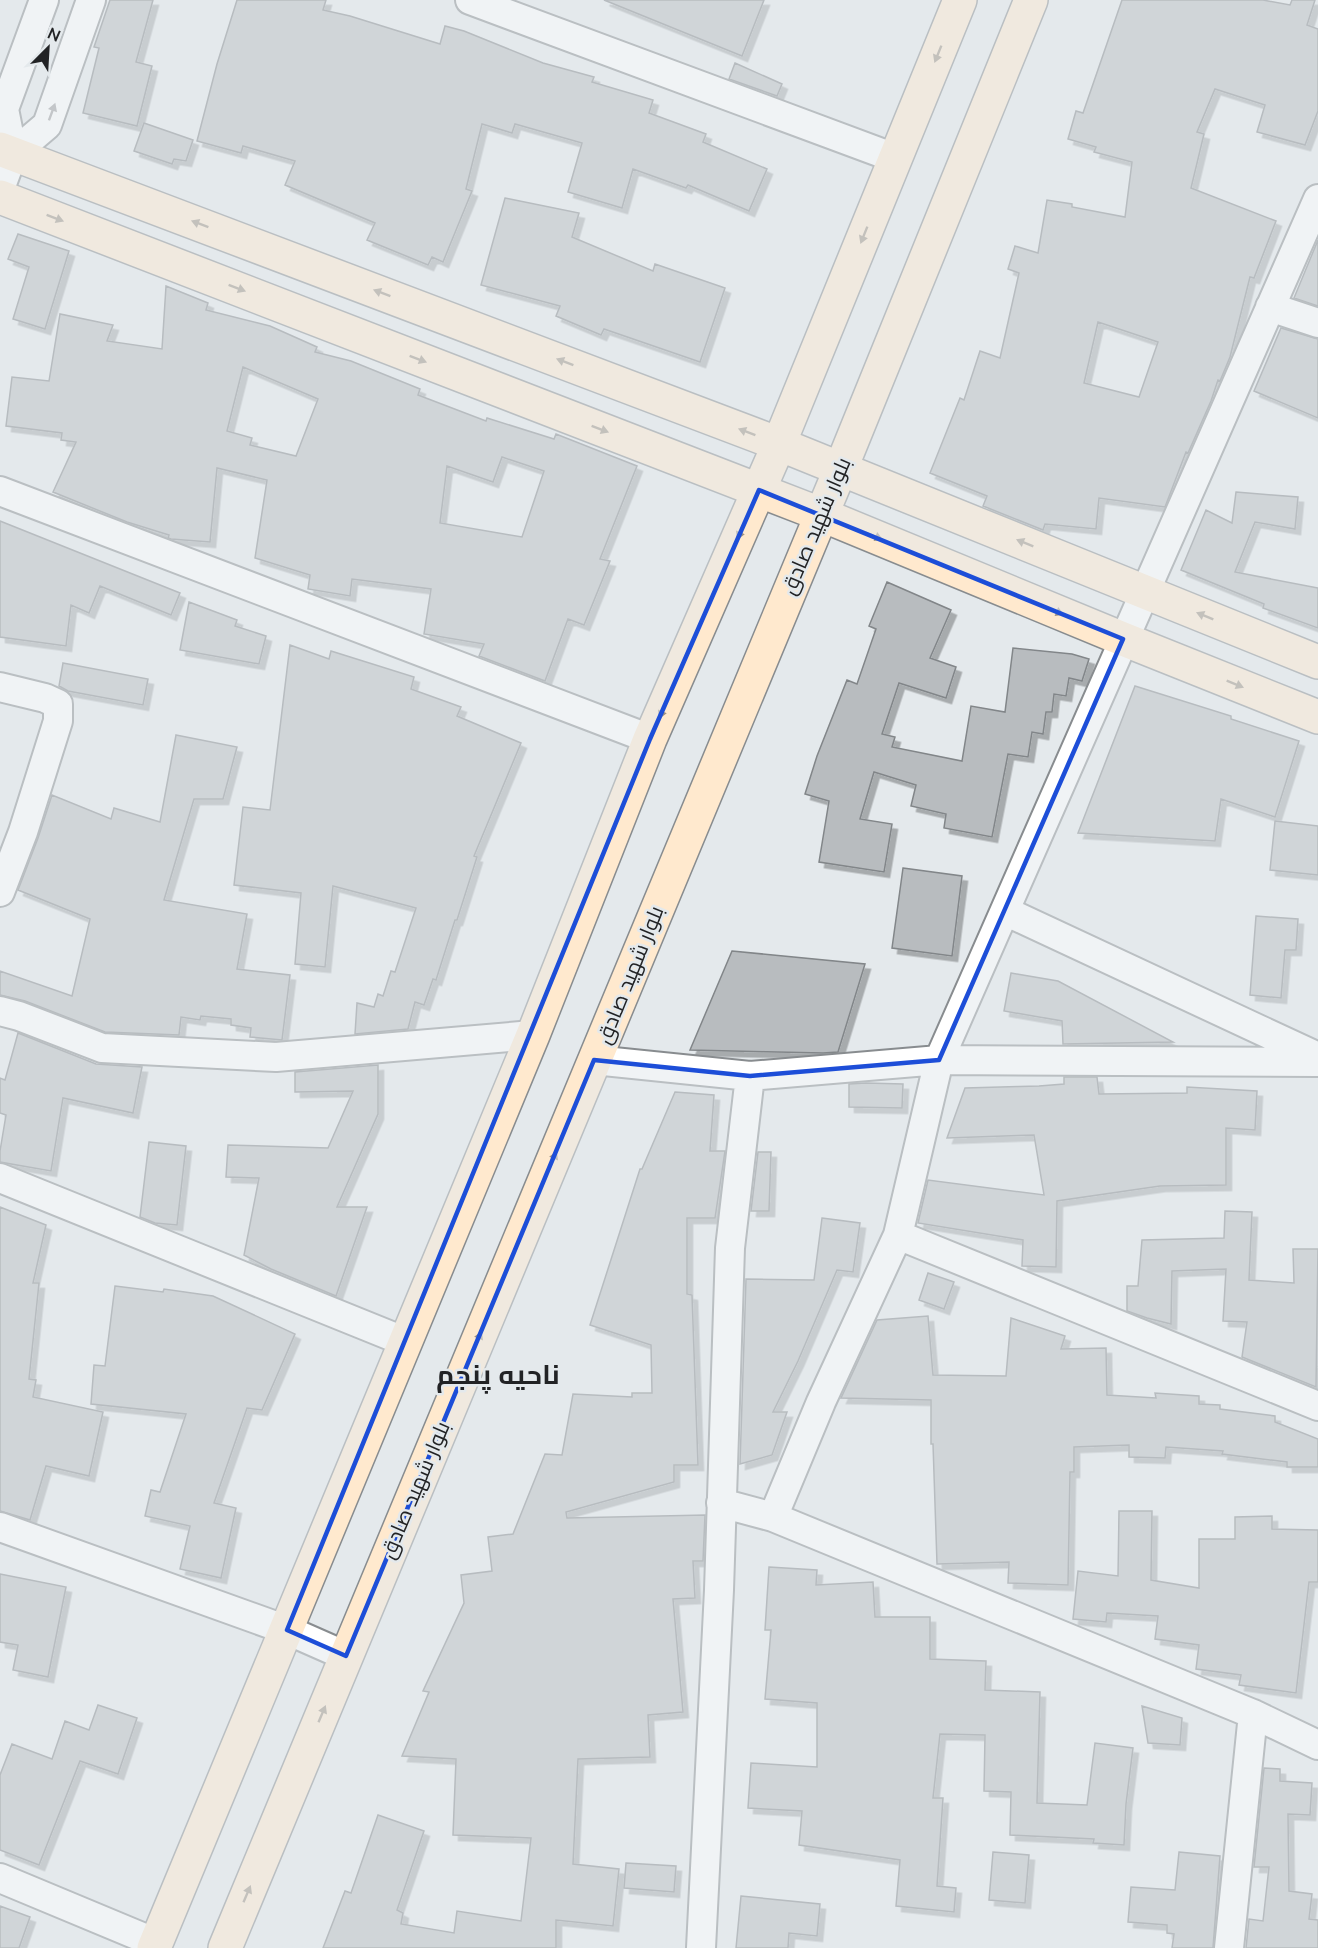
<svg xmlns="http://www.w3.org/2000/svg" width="1318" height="1948" viewBox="0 0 1318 1948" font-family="Mulish,Cairo,sans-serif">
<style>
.building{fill:#b8bcbf;stroke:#828689;stroke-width:1.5;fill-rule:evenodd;filter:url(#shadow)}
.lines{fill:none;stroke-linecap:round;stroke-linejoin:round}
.street-casing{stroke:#888c8f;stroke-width:32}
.secondary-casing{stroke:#888c8f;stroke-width:36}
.street{stroke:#fff;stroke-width:28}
.secondary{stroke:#ffe9ce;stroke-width:33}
.oneway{fill:#9c9082}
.oneway2{fill:#9c9c9d}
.marked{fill:none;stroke:#1d4ed8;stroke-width:4.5;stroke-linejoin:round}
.labels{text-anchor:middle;stroke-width:5;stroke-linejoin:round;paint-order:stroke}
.street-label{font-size:21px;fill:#222325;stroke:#e4e9ec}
.district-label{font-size:27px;font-weight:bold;fill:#222325;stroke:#e4e9ec}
</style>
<defs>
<filter id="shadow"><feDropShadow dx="5.5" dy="5.5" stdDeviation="0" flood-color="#0004"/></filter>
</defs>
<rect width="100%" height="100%" fill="#e4e9ec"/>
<path class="building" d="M110 0H153L136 62 152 66 137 126 83 113 99 48 94 47Z
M237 0H326L323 10 350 16 440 44 445 26 464 31 543 63 594 77 592 82 653 100 649 113 706 134 703 142 767 169 749 211 688 185 686 188 633 169 622 208 568 192 582 143 515 124 512 133 482 124 466 189 472 191 443 262 432 257 428 265 367 240 375 223 285 185 295 161 243 146 241 153 197 141 217 64Z
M604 0H764L742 56Z
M1122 0H1263L1290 5 1292 0H1315L1307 25 1318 29V111L1305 145 1257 132 1265 105 1215 89 1197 132 1204 134 1191 188 1276 221 1254 278 1250 277 1230 357 1220 381 1218 380 1211 401 1188 453 1186 452 1165 507 1099 498 1096 529 1045 524 1043 530 983 506 987 496 930 473 960 398 964 400 980 351 1000 358 1019 273 1008 269 1015 246 1038 253 1047 200 1072 204V207L1125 217 1132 162 1094 152 1096 147 1068 139 1076 111 1083 113ZM1098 322 1158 342 1139 397 1084 383Z
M735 63 782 84 777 96 729 79Z
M144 123 193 140 186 161 174 159 172 164 134 151Z
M505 198 579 213 572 237 653 271 655 264 725 288 700 362 604 329 601 335 556 316 560 306 481 285Z
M18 234 69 251 45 329 13 319 29 267 8 259Z
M1318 240V306L1294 298Z
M166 286 208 303 206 310 270 326 317 347 315 352 351 361 420 389 418 395 486 421 487 418 554 439 556 434 637 466 600 559 610 561 584 625 568 619 545 681 479 656 484 644 424 634 431 589 352 579 350 596 308 589 310 575 255 558 267 480 217 468 210 542 171 539 168 538 169 535 127 522 53 492 76 442 61 440 62 433 6 426 12 377 49 381 60 314 113 325 107 341 162 349ZM243 367 318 399 296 456 250 445 252 438 227 431ZM502 457 544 471 522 537 440 523 447 466 493 482Z
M1281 328 1318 339V418L1254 391Z
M1236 492 1298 497 1295 529 1255 522 1235 572 1318 588V628L1263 608 1264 604 1181 570 1206 510 1232 523Z
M0 521 180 593 171 615 100 586 89 613 71 605 66 646 0 637Z
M887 582 951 610 930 658 956 667 946 698 899 683 882 734 895 737 892 747 962 761 971 706 1005 712 1013 648 1072 654 1089 659 1082 681 1069 678 1066 696 1054 694 1052 712H1046L1043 734 1032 732 1028 757 1008 754 992 837 944 828 946 814 911 806 916 785 874 772 860 819 892 824 884 872 819 862 829 801 805 794 817 756 847 680 857 684 876 629 869 626Z
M189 602 237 620 235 626 266 636 259 664 180 650Z
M290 645 329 659 331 651 414 677 411 689 461 707 457 716 521 743 474 856 477 857 457 920H455L436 980 433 979 424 1005 415 1002 408 1029 355 1034 357 1003 374 1007 378 994 383 996 391 971 395 972 416 908 333 886 325 967 295 964 301 893 234 885 243 807 270 810Z
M63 663 148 679 143 705 68 691 59 686Z
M1135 686 1231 716V719L1299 741 1275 817 1221 799 1215 841 1078 833Z
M176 735 237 747 223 799H194L164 900 247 914 237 969 290 975 282 1040 250 1037 251 1028 231 1025V1019L201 1016 200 1020 181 1017 179 1035 105 1032 25 1001 0 995V971L72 996 90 919 18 890 38 838 52 795 111 819 114 808 160 822Z
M1275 821 1318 826V875L1270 870Z
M903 868 962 876 952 956 892 948Z
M1256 916 1298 919 1296 950H1285L1281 998 1250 995Z
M732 951 865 964 838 1052 823 1053 690 1050Z
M1011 973 1058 981 1173 1042 1063 1044 1062 1021 1004 1011Z
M18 1033 96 1064 142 1067 133 1113 63 1098 51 1171 0 1162V1151L6 1115 0 1113V1078L5 1080Z
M378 1065V1114L337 1207H367L336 1296 271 1269 244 1255 259 1178 226 1177 228 1145 328 1148 353 1091 295 1092V1072Z
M1064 1077H1097L1099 1094 1187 1093V1087L1257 1091 1255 1130 1226 1128V1185L1160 1186 1057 1201 1056 1267 1022 1266 1023 1240 918 1223 928 1180 1044 1195 1034 1135 947 1138 965 1088 1039 1086 1064 1084Z
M866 1083 903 1084 902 1108 849 1107V1084Z
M675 1092 714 1095 710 1151H725L715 1218H687V1294L692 1295 698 1465H674V1482L566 1512 567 1518 705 1515 703 1561H693L695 1598 673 1599 683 1712 648 1715 650 1757 578 1759 573 1864 619 1869 613 1926 556 1920V1948H323L345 1891 351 1893 378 1815 424 1831 397 1910 403 1913 401 1924 454 1933 457 1911 521 1921 531 1838 453 1835 456 1759 402 1756 429 1692 423 1691 464 1603 461 1575 492 1571 488 1537 513 1534 545 1454 562 1455 573 1394 632 1397V1393H652L651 1345 590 1325 640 1169H642Z
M149 1142 186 1146 177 1225 155 1223 140 1217Z
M758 1152H771L769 1211H751Z
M0 1207 46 1225 33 1283H39L29 1379 36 1380 33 1397 103 1412 89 1476 46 1466 30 1520 0 1511Z
M1225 1211 1252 1212 1249 1280 1294 1283 1293 1249H1318L1316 1387 1242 1357 1247 1322 1223 1321 1226 1269 1172 1271 1171 1324 1147 1318 1127 1311V1286H1138L1142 1240 1224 1238Z
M822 1218 860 1223 853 1272 837 1270 798 1361 773 1412H787L772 1455 740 1464 746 1279 814 1280Z
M928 1273 954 1282 944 1309 919 1300Z
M115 1286 163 1292 164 1289 213 1296 295 1334 262 1410 247 1408 214 1503 236 1508 221 1578 180 1569 190 1526 145 1516 151 1490 160 1492 186 1414 91 1404 94 1365 105 1366Z
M928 1316 933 1375 1006 1376 1011 1318 1065 1336 1061 1349 1106 1348 1107 1395 1156 1398 1155 1393 1199 1396V1404L1220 1405V1409L1275 1416V1422L1318 1439V1467H1287V1462L1222 1454 1223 1451 1166 1447 1165 1458 1129 1457V1445L1074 1447V1472H1070L1068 1585 1008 1583 1009 1562 937 1564 933 1444H931V1400L841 1398 877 1320Z
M1119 1511H1152L1151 1580 1199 1588V1539H1235V1517L1272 1516V1529L1318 1530V1582H1309L1296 1693 1239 1685 1241 1675 1196 1669 1199 1645 1155 1639 1158 1616 1107 1613 1106 1622 1073 1619 1078 1571 1118 1576Z
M769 1567 817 1570 816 1585 873 1582 875 1617H930V1659L986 1661 985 1690 1040 1692 1037 1803 1087 1805 1095 1743 1133 1748 1126 1804 1124 1845 1093 1843 1094 1839 1010 1835 1011 1792 984 1791 985 1735 940 1734 933 1798H943L937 1886 956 1888 954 1912 896 1906 900 1860 799 1845 802 1811 748 1808 751 1763 817 1767V1703L765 1699 771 1630H765Z
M0 1574 66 1587 48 1677 13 1670 18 1645 0 1642Z
M98 1705 137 1718 118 1774 80 1761 39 1865 0 1850V1775L12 1744 52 1759 65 1721 89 1730Z
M1142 1706 1182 1718 1180 1745 1148 1743Z
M1264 1768 1280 1769V1781L1312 1783 1310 1815 1288 1814 1289 1891 1312 1894 1309 1919 1318 1920V1948H1246L1249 1919 1263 1921 1269 1867H1254Z
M993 1852 1029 1855 1025 1903 989 1900Z
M1179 1852 1220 1856 1213 1948H1172L1174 1934 1167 1933V1925L1128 1922 1131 1887 1175 1890Z
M626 1863 676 1866 674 1892 624 1888Z
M741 1896 820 1904 817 1936 789 1933 788 1948H736Z
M0 1906 30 1917 19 1948H0Z"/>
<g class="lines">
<defs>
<path id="street" d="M470 0 895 158
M13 154 4 109 44 0
M0 189 13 154 47 125 91 0
M1270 307 1318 323
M0 491 650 739
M0 687 45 698 58 704V721L23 832 0 892
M1005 911 1318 1057
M0 1011 19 1016 102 1048 276 1057 533 1035
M594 1060 750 1076 939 1060 1318 1062
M0 1178 406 1342
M898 1235 1318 1406
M721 1503 773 1517 1253 1714 1318 1745
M773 1517 821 1402 898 1235 939 1060 1318 199
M0 1527 287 1630 346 1656
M0 1878 156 1943
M701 1948 719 1590 730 1248 750 1076
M1229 1948 1253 1714"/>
<path id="secondary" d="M0 149 779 444 1318 662
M0 197 820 514 1123 639 1318 717
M154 1948 533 1035 650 739 779 444 960 0
M225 1948 841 468 1031 0"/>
</defs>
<use href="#street" class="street-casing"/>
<use href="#secondary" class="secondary-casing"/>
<use href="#street" class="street"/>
<use href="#secondary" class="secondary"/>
</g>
<defs><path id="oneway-solid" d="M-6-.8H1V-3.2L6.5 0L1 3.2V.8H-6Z" transform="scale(1.5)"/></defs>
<g class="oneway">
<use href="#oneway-solid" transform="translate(938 54) rotate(112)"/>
<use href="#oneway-solid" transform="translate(55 218) rotate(21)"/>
<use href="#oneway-solid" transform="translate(200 224) rotate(-159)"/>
<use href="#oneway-solid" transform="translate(864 235) rotate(112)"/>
<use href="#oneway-solid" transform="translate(237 288) rotate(21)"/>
<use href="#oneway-solid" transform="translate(382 293) rotate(-159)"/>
<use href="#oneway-solid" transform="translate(418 359) rotate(21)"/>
<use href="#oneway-solid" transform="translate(565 362) rotate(-159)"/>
<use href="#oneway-solid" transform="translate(600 429) rotate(21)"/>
<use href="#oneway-solid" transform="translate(747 432) rotate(-159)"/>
<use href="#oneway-solid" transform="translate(741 531) rotate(114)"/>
<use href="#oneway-solid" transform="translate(874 536) rotate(22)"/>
<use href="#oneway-solid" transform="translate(1025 543) rotate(-158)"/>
<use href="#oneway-solid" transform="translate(1055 611) rotate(22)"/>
<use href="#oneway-solid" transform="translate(1205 616) rotate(-158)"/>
<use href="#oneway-solid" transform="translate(1235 684) rotate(22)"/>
<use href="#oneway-solid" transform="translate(663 710) rotate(114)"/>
<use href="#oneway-solid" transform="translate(553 1160) rotate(-67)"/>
<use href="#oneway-solid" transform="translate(478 1340) rotate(-67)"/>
<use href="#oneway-solid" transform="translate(322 1714) rotate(-67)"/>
<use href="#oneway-solid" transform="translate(247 1894) rotate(-67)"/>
</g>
<use class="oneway2" href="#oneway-solid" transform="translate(52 112) rotate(-70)"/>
<path d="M0 0H1318V1948H0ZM759 490 1123 639 939 1060 750 1076 594 1060 346 1656 287 1630 650 739Z" fill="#e4e9ec" fill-opacity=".55" fill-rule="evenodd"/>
<path class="marked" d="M759 490 1123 639 939 1060 750 1076 594 1060 346 1656 287 1630 650 739Z"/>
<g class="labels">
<g class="street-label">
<text transform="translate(816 526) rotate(-67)" y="7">بلوار شهید صادق</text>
<text transform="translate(630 975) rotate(-68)" y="7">بلوار شهید صادق</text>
<text transform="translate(415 1490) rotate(-67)" y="7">بلوار شهید صادق</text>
</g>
<g class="district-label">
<text x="498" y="1384">ناحیه پنجم</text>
</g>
</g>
<g transform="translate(48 48) rotate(24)" stroke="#e4e9ec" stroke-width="4.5" paint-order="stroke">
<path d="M0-4.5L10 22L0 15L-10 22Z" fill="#222325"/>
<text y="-9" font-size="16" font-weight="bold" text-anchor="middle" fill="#222325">N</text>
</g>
</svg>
